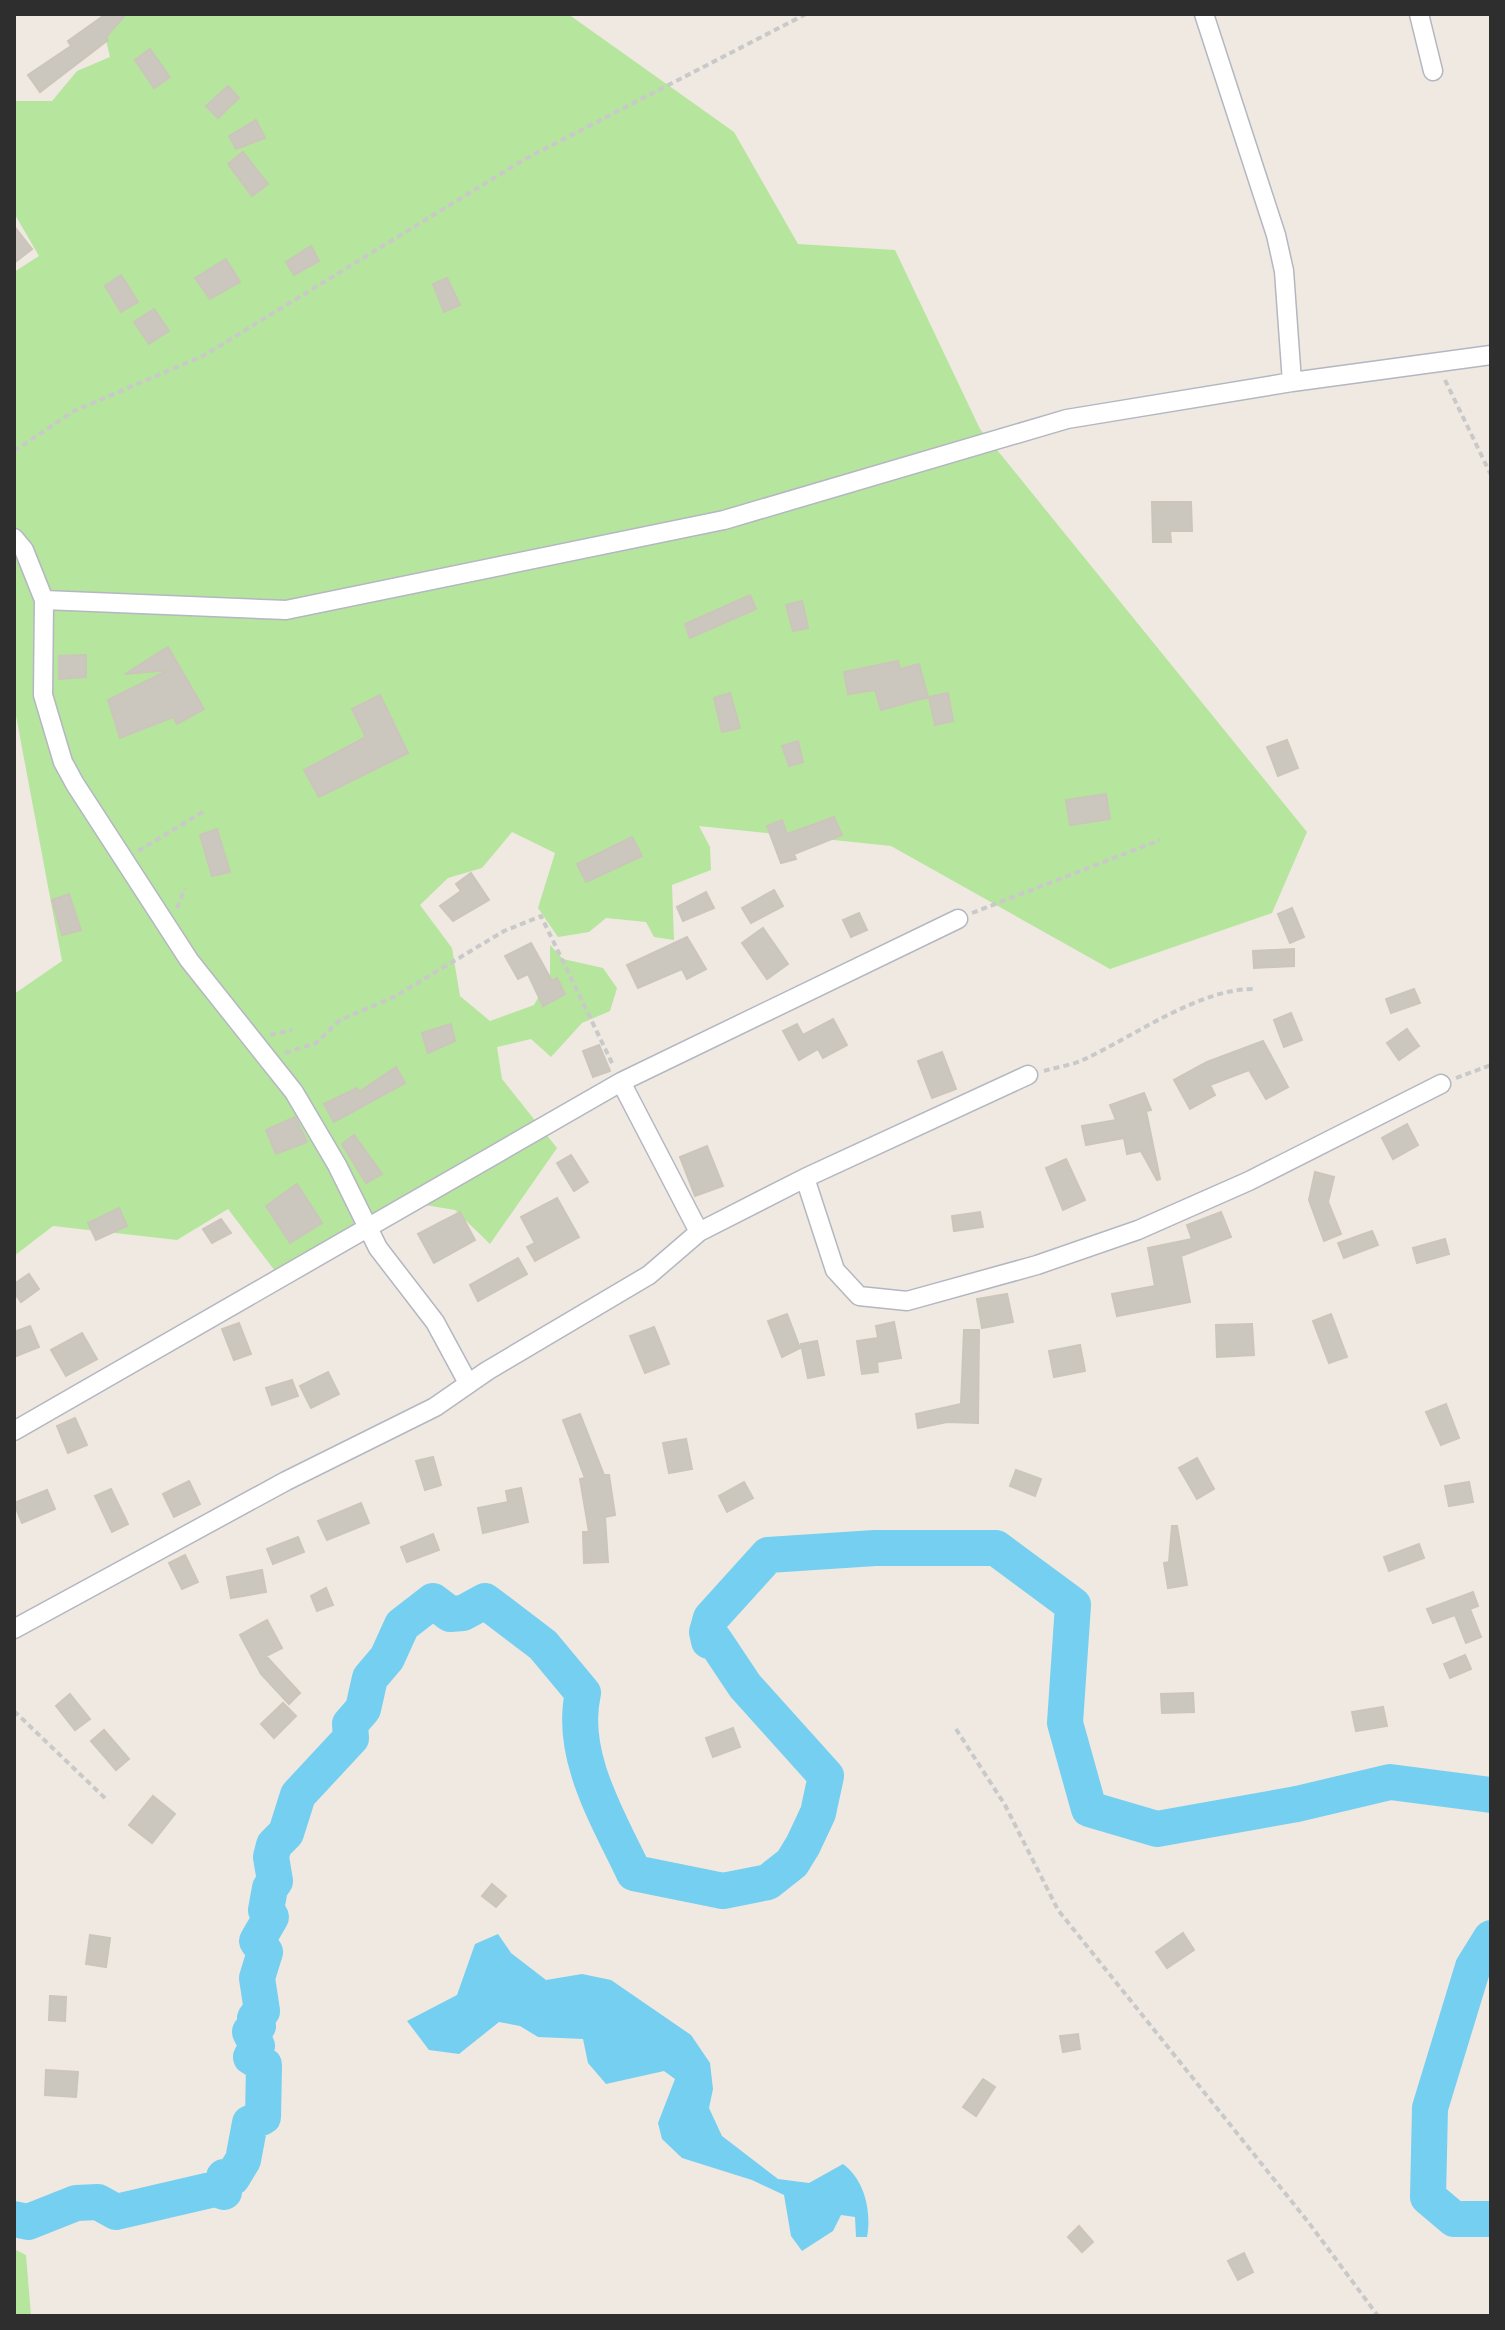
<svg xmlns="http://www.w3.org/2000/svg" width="1505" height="2330" viewBox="0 0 1505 2330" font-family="Arial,sans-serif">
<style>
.green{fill:#b6e59e}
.water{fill:#75cff0}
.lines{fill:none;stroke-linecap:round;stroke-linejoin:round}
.river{stroke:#75cff0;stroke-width:36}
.building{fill:#cbc7bf;stroke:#cbc5ba;stroke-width:2}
.minor-casing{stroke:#b4b7c1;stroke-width:21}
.path{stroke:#c9c9c9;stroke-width:4;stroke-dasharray:6 4;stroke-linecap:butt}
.minor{stroke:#fff;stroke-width:18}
</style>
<rect width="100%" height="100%" fill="#efe9e1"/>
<path class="green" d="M100 14H568L734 132 798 244 895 250 980 429 1307 832 1272 913 1110 969 891 846 699 826 710 847 711 870 672 885 674 940 654 937 646 922 606 918 589 932 558 937 538 908 555 853 512 832 482 868 448 878 420 905 452 948 460 996 490 1021 534 1005 550 976V945L563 959 603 968 617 988 610 1011 582 1023 551 1057 531 1039 497 1047 502 1079 557 1148 490 1244 455 1210 401 1201 275 1271 228 1209 177 1240 53 1226 14 1256V994L62 961 14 705V272L39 256 14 213V101H52L77 71 110 57Z
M14 2249 26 2255 31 2316H14Z"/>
<path class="water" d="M498 1934 511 1953 546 1980 582 1974 611 1980 691 2035 710 2063 713 2089 709 2108 722 2136 778 2179 809 2183 843 2164C864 2179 872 2211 867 2237H856L855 2217 841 2215 833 2231 802 2251 791 2236 784 2195 752 2180 682 2158 662 2139 658 2123 675 2079 664 2071 606 2084 588 2063 583 2039 538 2037 520 2026 499 2022 459 2054 429 2050 407 2021 457 1995 475 1944Z"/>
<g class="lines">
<path class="river" d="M1491 1938 1473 1967 1430 2108 1428 2197 1454 2219H1491
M14 2219 28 2222 76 2203 98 2202 116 2212 215 2189 224 2192V2177L232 2178 243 2160 250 2123 263 2117 264 2065 251 2057 257 2046 250 2032 258 2026 255 2018 262 2011 257 1978 265 1952 257 1941 271 1917 266 1910 270 1888 275 1881 271 1857 274 1845 286 1833 298 1795 351 1738 350 1724 363 1709 370 1678 387 1658 402 1625 433 1601 450 1614 463 1613 485 1601 543 1645 583 1693C569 1755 608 1818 634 1873L723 1891 768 1882 792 1863 803 1845 818 1813 826 1776 745 1686 715 1641H709L707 1632 711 1618 768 1555 875 1548H996L1073 1605 1065 1723 1089 1809 1157 1829 1297 1804 1390 1782 1491 1795"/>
</g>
<path class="building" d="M106 14H126L106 37 108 40 40 92 28 75 71 46 68 41Z
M150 49 170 77 154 88 135 60Z
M228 86 239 98 218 118 206 106Z
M256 120 265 138 236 149 229 136Z
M243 152 268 184 252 196 228 164Z
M14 226 32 249 14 263Z
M311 246 319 261 294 275 286 262Z
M226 259 240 282 210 299 195 278Z
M121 275 138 302 121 312 105 286Z
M447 278 460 305 444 312 433 284Z
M154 309 169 331 149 344 134 322Z
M1152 502H1191L1192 531H1170L1171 542H1153Z
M750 595 756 609 690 638 685 624Z
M802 601 808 628 793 631 786 605Z
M168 647 204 709 177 724 173 717 120 738 108 700 169 670 125 674Z
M86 655V677L59 679V656Z
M898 661 900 669 919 664 928 697 881 710 875 690 848 694 844 672Z
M730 693 740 728 722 732 714 698Z
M948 693 953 721 935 725 929 697Z
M380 695 408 753 319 797 304 770 366 737 352 709Z
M1287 740 1298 768 1278 776 1267 747Z
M798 741 803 762 789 766 782 746Z
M1106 794 1110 819 1070 825 1066 800Z
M834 817 842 835 794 854 796 859 781 863 767 826 782 820 787 834Z
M217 829 230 872 212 876 200 835Z
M632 837 642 856 586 882 577 864Z
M471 873 489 900 453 921 440 906 461 891 456 884Z
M774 890 783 906 751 923 742 908Z
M706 892 714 908 683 921 677 907Z
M69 894 81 930 62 935 52 900Z
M1292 908 1304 937 1290 943 1278 914Z
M859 913 867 930 851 937 843 920Z
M763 928 788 964 767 979 742 943Z
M687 937 706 969 687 979 682 969 638 988 627 965Z
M531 943 552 981 557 978 565 994 543 1006 528 974 518 979 505 956Z
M1294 949V966L1254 968 1253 951Z
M1414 989 1420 1003 1391 1013 1386 999Z
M1291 1013 1302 1040 1284 1047 1274 1020Z
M833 1019 847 1045 823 1058 818 1049 799 1060 783 1031 797 1024 803 1035Z
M451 1024 455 1041 428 1053 422 1033Z
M1407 1029 1419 1046 1399 1060 1387 1043Z
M1263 1041 1288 1087 1266 1099 1249 1070 1210 1085 1215 1095 1190 1109 1174 1080 1207 1062Z
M599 1045 610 1071 593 1077 583 1051Z
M942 1052 956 1089 932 1098 918 1061Z
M396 1067 405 1083 334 1122 324 1104 357 1088 359 1092Z
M1144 1093 1151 1110 1146 1111 1160 1179 1157 1180 1141 1151 1127 1154 1124 1138 1086 1145 1082 1126 1116 1120 1110 1105Z
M295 1117 307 1142 276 1154 266 1130Z
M1407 1124 1418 1145 1393 1159 1382 1138Z
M354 1135 382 1174 366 1183 342 1144Z
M707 1146 723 1186 695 1196 680 1157Z
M571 1155 588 1182 574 1191 557 1163Z
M1066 1159 1085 1200 1063 1210 1046 1168Z
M1315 1172 1334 1177 1328 1202 1341 1234 1324 1241 1309 1200Z
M297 1184 322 1223 290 1243 266 1206Z
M557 1198 579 1237 535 1261 527 1247 535 1243 521 1217Z
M119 1208 127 1226 96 1240 88 1223Z
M460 1212 475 1240 434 1263 418 1234Z
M980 1212 983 1227 954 1231 952 1216Z
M1221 1212 1231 1237 1181 1256 1190 1302 1117 1316 1112 1294 1155 1286 1148 1248 1192 1239 1187 1225Z
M221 1219 231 1233 212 1243 203 1229Z
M1372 1231 1378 1245 1344 1258 1338 1243Z
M1445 1239 1449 1254 1417 1263 1413 1248Z
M518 1258 527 1274 478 1301 470 1285Z
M29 1274 39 1289 21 1302 14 1292V1284Z
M1007 1294 1013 1322 982 1328 977 1299Z
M787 1314 800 1348 782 1357 768 1321Z
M1331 1314 1347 1357 1329 1363 1313 1321Z
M894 1322 901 1358 877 1362 878 1372 862 1374 857 1341 878 1338 876 1326Z
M239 1323 251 1354 234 1360 222 1329Z
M1252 1324 1254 1355 1217 1357 1216 1325Z
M30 1326 39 1347 14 1357V1332Z
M654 1327 669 1364 645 1373 630 1336Z
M964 1330H979L978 1423 947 1422 918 1428 916 1414 961 1404Z
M82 1333 97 1359 66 1376 51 1350Z
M817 1341 824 1375 808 1378 801 1344Z
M1080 1345 1085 1371 1054 1377 1049 1351Z
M328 1372 339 1394 311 1408 300 1386Z
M292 1380 298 1396 272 1405 266 1388Z
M1446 1404 1459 1438 1441 1445 1426 1412Z
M580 1414 604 1475H609L615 1515 605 1517 608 1562 584 1563 583 1532H589L580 1479 585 1478 563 1420Z
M75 1418 87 1445 68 1453 57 1426Z
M686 1439 692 1469 669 1473 663 1443Z
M433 1457 441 1485 425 1490 416 1461Z
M1197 1458 1214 1489 1197 1499 1179 1468Z
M1016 1470 1041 1479 1035 1496 1010 1486Z
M189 1481 200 1504 174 1517 163 1494Z
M744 1482 753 1498 727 1512 719 1496Z
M1469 1482 1473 1502 1449 1506 1445 1486Z
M521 1488 528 1522 483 1533 478 1508 508 1502 506 1491Z
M111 1489 128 1524 112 1532 95 1496Z
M47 1490 55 1509 22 1523 14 1503Z
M361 1503 369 1523 327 1540 318 1521Z
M1172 1526H1177L1187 1585 1168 1588 1164 1563 1169 1562Z
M433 1534 439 1550 407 1562 401 1547Z
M298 1537 304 1552 273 1564 267 1549Z
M1419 1544 1424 1558 1389 1571 1384 1557Z
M185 1555 198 1582 182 1589 169 1563Z
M262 1570 266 1592 231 1598 227 1577Z
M326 1588 333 1605 317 1611 311 1596Z
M1473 1592 1478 1606 1470 1609 1481 1637 1466 1643 1455 1615 1433 1623 1427 1609Z
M267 1620 282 1648 266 1656 300 1693 289 1704 261 1674 240 1635Z
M1465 1655 1471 1669 1450 1678 1444 1664Z
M1193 1693 1194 1712 1162 1713 1161 1694Z
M70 1694 90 1719 75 1730 56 1706Z
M283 1703 296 1716 274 1738 261 1724Z
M1383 1707 1387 1726 1356 1731 1352 1712Z
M733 1728 740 1747 713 1757 706 1738Z
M104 1730 129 1759 116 1770 91 1741Z
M153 1796 175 1814 152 1843 129 1825Z
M492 1884 506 1896 496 1907 482 1896Z
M1183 1933 1194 1950 1167 1968 1156 1952Z
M90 1935 110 1938 106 1967 86 1964Z
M50 1996 66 1997 65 2021 49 2020Z
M1078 2034 1080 2049 1063 2052 1060 2036Z
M46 2070 78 2072 76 2097 45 2095Z
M983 2079 995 2087 976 2116 963 2107Z
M1079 2226 1093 2242 1082 2252 1068 2237Z
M1244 2253 1253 2272 1238 2280 1228 2261Z"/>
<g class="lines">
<defs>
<path id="minor" d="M1204 14 1276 235 1284 271 1292 382
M1419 14 1433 71
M14 538 24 550 44 600 43 695 63 762 75 784 189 960 294 1092 337 1165 378 1248 435 1322 468 1383
M44 600 286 610 724 520 1067 419 1292 382 1491 355
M621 1082 699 1232
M805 1178 835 1270 859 1296 907 1301 1037 1265 1138 1230 1249 1181 1441 1084
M14 1431 621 1082 958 919
M14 1629 286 1481 435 1407 487 1371 649 1275 699 1232 805 1178 1028 1075"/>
</defs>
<use href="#minor" class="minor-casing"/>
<path class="path" d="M1445 380 1491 475
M14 451 74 411 203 356 525 159 806 14
M138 851 206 810
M177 908 185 888
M972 913 1160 840
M270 1035 292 1030
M285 1053 316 1043 340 1020 394 997 504 931 541 916 613 1065
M1044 1071C1057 1067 1073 1065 1085 1059 1134 1036 1202 987 1256 989
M1456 1078 1491 1065
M14 1711 108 1801
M956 1729 1005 1805 1058 1910 1309 2223 1378 2316"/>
<use href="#minor" class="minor"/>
</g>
<rect width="1505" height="2330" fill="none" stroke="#2e2e2e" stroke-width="32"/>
</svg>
